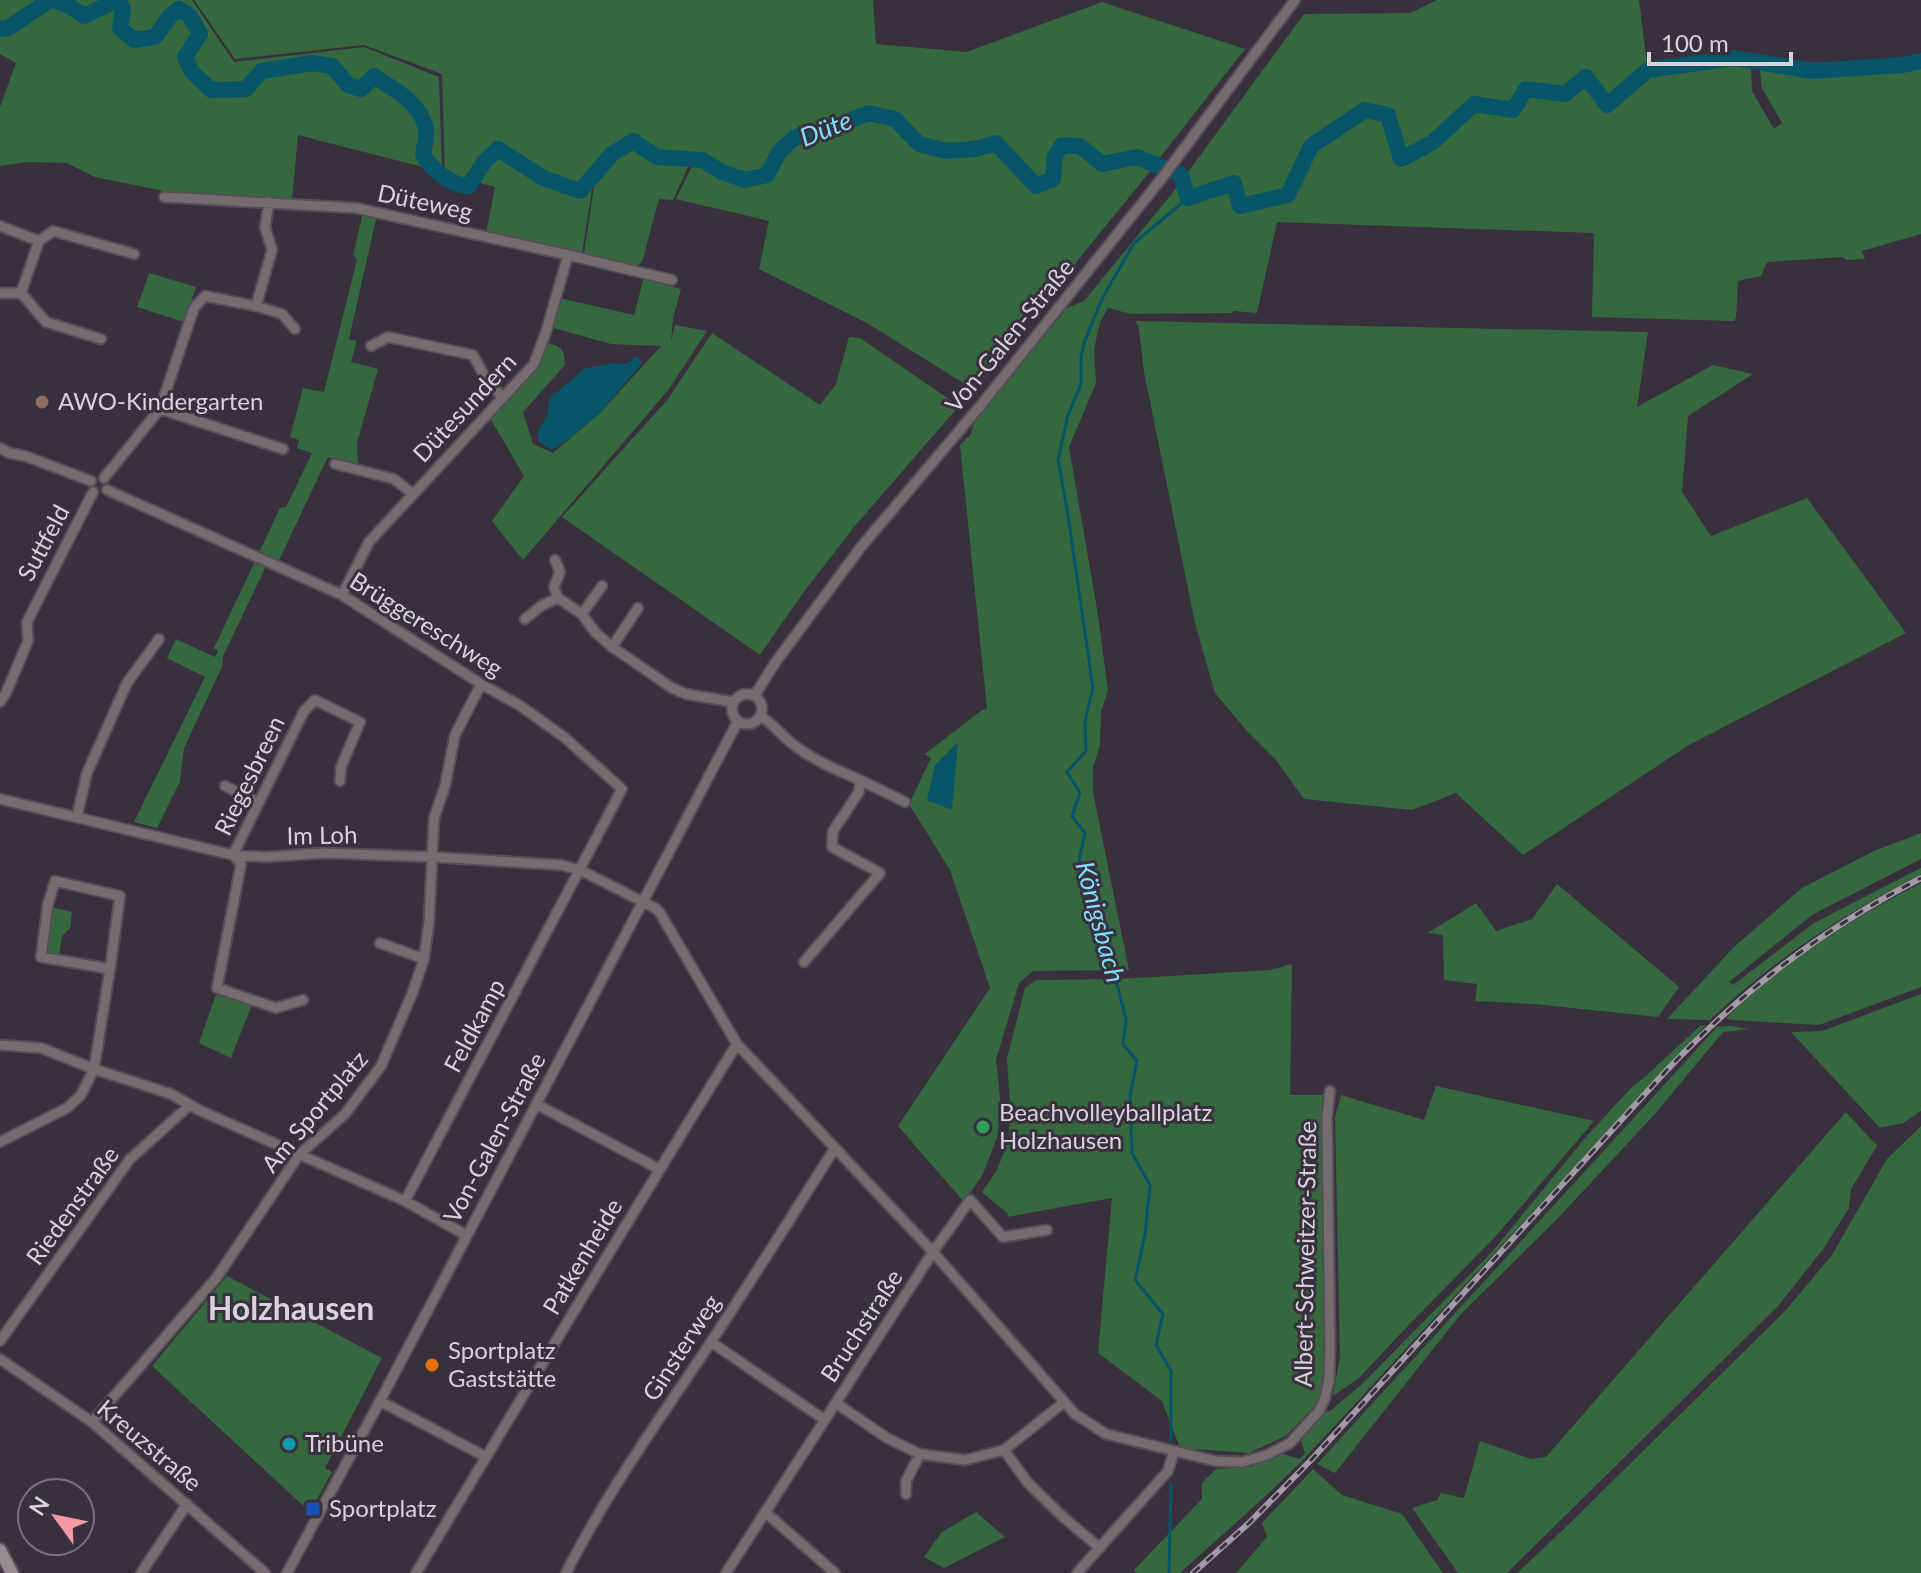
<svg xmlns="http://www.w3.org/2000/svg" width="1921" height="1573" viewBox="0 0 1921 1573" font-family="Lato,sans-serif">
<style>
.green{fill:#35683e}
.water{fill:#075569}
.lines{fill:none;stroke-linecap:round;stroke-linejoin:round}
.stream{stroke:#075569;stroke-width:3}
.river{stroke:#075569;stroke-width:16}
.street-casing{stroke:#554d58;stroke-width:13}
.secondary-casing{stroke:#554d58;stroke-width:16}
.street{stroke:#756c6f;stroke-width:9}
.secondary{stroke:#998c90;stroke-width:12}
.rail-casing{stroke:#a29ba5;stroke-width:6}
.rail{stroke:#38303c;stroke-width:3;stroke-dasharray:9;stroke-linecap:butt}
.education-dot{fill:#8d6e63;stroke:#38303c;stroke-width:3}
.leisure-dot{fill:#2e9e5b;stroke:#38303c;stroke-width:3}
.food-dot{fill:#e8710a;stroke:#38303c;stroke-width:3}
.culture-dot{fill:#0f9aa8;stroke:#38303c;stroke-width:3}
.transit-dot{fill:#1a4fb4;stroke:#38303c;stroke-width:3}
.labels{text-anchor:middle;stroke-width:6;stroke-linejoin:round;paint-order:stroke}
.street-label{font-size:24px;fill:#d8d2da;stroke:#38303c}
.poi-label{font-size:24px;fill:#d8d2da;stroke:#38303c;text-anchor:start}
.water-label{font-size:26px;font-style:italic;fill:#80ddfc;stroke:#38303c}
.district-label{font-size:32px;font-weight:bold;fill:#d8d2da;stroke:#38303c}
</style>
<rect width="100%" height="100%" fill="#38303c"/>
<path class="green" d="M0 0H192L234 62 364 47 439 77 442 172 298 135 292 200 164 191 95 177 67 163 28 162 0 166V107L16 63 0 54Z
M194 0H873L876 44 967 52 1102 2 1245 49 1158 160 1138 151 1103 158 1081 141 1058 139 1048 153 1047 175 1037 179 997 137 955 144 922 139 899 114 867 107 829 123 794 130 777 146 765 168 745 175 722 167 702 154 658 153 631 138 609 150 579 186 543 174 498 143 479 159 467 180 445 173 442 74 364 45 235 59Z
M1437 0H1639L1647 64 1740 54 1737 62 1751 65 1752 91 1774 129 1782 123 1762 88 1759 64 1814 73 1904 68 1921 65V234L1862 251 1865 259 1846 260 1843 257 1767 262 1761 276 1738 281 1736 318 1734 321 1592 317 1594 233 1277 222 1257 313 1234 311 1232 313 1131 314 1108 308 1100 322 1094 349 1096 383 1069 447 1097 609 1108 690 1101 712 1100 745 1093 768V792L1129 970 1033 971 1019 983 996 1060 1001 1107 997 1137 983 1174 964 1202 898 1126 990 988 950 870 909 804 931 758 925 754 982 710 987 709 960 445 971 434 975 419 1067 308 1084 301 1174 191 1304 14 1410 13Z
M873 119 894 125 915 149 945 158 977 155 995 149 1032 192 1058 183 1059 157 1064 150 1078 151 1103 169 1138 161 1152 169 973 389 867 323 759 269 769 221 676 199 693 164C710 163 723 181 740 185 749 188 762 182 772 180L791 147 841 133Z
M633 141 657 157 691 160 673 200 659 199 642 262 636 267 584 254 596 173 612 154Z
M500 154 541 183 582 197 593 183 582 254 486 233 495 187 477 182 489 164Z
M363 213 377 215 349 339 357 341 351 362 378 369 357 443 358 465 328 457 279 560 270 558 223 656 222 667 184 748 180 781 157 828 134 822 205 677 167 658 176 639 215 657 218 651 214 648 280 508 286 507 312 453 297 448 299 440 290 437 303 388 324 392 357 260 353 255Z
M149 273 196 287 184 322 137 307Z
M644 277 681 289 673 318 671 341 675 325 707 331 669 389 523 560 492 521 524 476 490 418 535 369 546 343C561 345 565 350 565 365L523 412 533 444 553 453 599 414 661 346 611 344 550 327 559 298 634 315Z
M1135 321 1648 332 1637 407 1713 365 1753 374 1688 416 1682 492 1711 536 1807 498 1906 633 1689 745 1523 855 1456 793 1412 810 1304 799 1276 760 1246 730 1215 693 1195 623 1144 372 1139 328Z
M712 333 820 405 836 384 849 337 860 338 959 406 854 527 803 593 760 655 562 517 668 399Z
M1921 833V859L1812 915 1729 982 1733 985 1814 923 1921 868V874C1845 914 1772 960 1710 1020L1667 1019 1734 947 1802 888 1874 851Z
M1921 883V987L1819 1025 1732 1020 1726 1018C1783 963 1851 919 1921 883Z
M1557 884 1679 987 1658 1017 1534 1004 1475 1001 1477 984 1444 980 1443 935 1428 933 1476 903 1496 931 1532 919Z
M51 907 72 912 70 928 62 936 59 957 44 955Z
M1292 964 1290 1095H1325L1322 1118 1324 1378 1320 1397 1313 1408 1286 1436 1249 1453 1180 1448 1162 1401 1098 1353 1112 1198 1007 1217 1008 1214 982 1192 997 1170 1009 1139 1010 1105 1007 1058 1025 988 1036 980 1119 979 1270 970Z
M217 991 252 1004 231 1058 199 1043Z
M1921 994V1111L1903 1123 1880 1128 1791 1032 1822 1031Z
M1706 1025 1302 1461 1271 1491 1180 1573H1137L1134 1570 1202 1499V1483L1216 1469 1250 1467 1283 1454 1300 1459 1305 1453 1300 1437 1321 1413 1330 1411 1362 1384 1492 1252 1585 1138 1632 1087 1647 1075 1700 1026Z
M1730 1026 1749 1029 1723 1032 1654 1115 1560 1216 1460 1315 1335 1473 1317 1464 1717 1027Z
M1436 1086 1594 1121 1496 1236 1402 1332 1359 1378 1333 1396 1340 1357 1335 1117 1341 1095 1424 1120Z
M1846 1112 1877 1146 1851 1189 1849 1208 1824 1248 1778 1306 1507 1573H1458L1412 1508 1437 1500 1441 1493 1464 1498 1480 1441 1531 1459 1546 1457Z
M1921 1126V1573H1517L1567 1526 1785 1311 1832 1255 1887 1159Z
M227 1276 382 1358 325 1468 332 1472 310 1512 152 1366Z
M1313 1469 1342 1495 1402 1514 1443 1573H1236L1267 1537 1262 1523Z
M976 1512 1005 1537 944 1568 924 1557 942 1532Z"/>
<path class="water" d="M637 356 642 363 599 414 570 438 552 450 539 442 537 432 547 417 549 399 584 369 612 363 626 364Z
M958 742 952 810 927 800 935 765Z"/>
<g class="lines">
<path class="stream" d="M1171 1440V1371L1156 1345 1163 1314 1135 1280 1145 1235 1150 1185 1132 1153 1130 1096 1137 1061 1123 1044 1126 1019 1090 880 1079 860 1085 833 1072 816 1080 793 1067 772 1086 751 1085 721 1093 688 1068 515 1058 460 1068 415 1081 384V357L1085 340 1102 299 1134 243 1188 198
M1169 1573 1171 1484"/>
<path class="river" d="M54 0 71 7 84 16 116 1 123 8 120 28 134 40 155 37 170 16 179 9 190 16 200 34 185 57 192 72 211 90 246 89 262 71 312 63 332 66 348 85 361 89 374 76C394 89 422 104 426 130 427 138 424 147 423 155 433 171 450 185 469 186L484 162 498 149 543 178 580 191 612 154 633 141 657 157 702 160 722 172 745 180 767 175 779 152 795 137 833 128 868 113 895 119 919 144 946 151 975 149 996 143 1036 186 1053 179 1055 156 1062 145 1080 146 1102 164 1137 157 1181 175 1188 198 1234 183 1240 206 1288 195 1311 146 1365 110 1388 115 1401 159 1432 143 1474 104 1513 110 1526 89 1565 94 1586 77 1607 105 1648 70 1734 58 1813 71 1903 65 1921 61
M0 29 8 28 50 0"/>
<defs>
<path id="street" d="M164 197 356 208 568 255 672 280
M0 226 39 241
M0 293H21L39 241 53 231 134 254
M21 293 46 322 101 339
M256 306 272 250 265 227 269 202
M371 346 388 337 473 355 486 379 503 398
M160 409 283 449
M0 448 9 453 25 456 91 481
M335 464 394 479 413 494
M104 478 160 409 194 308 205 296 256 306 282 314 295 329
M107 490 342 595 481 684 519 705 564 737 622 789 405 1201
M555 560 560 572 554 587 558 598
M342 595 369 542 534 364 546 332 568 255
M582 614 602 586
M525 619 541 606 558 598 582 614 595 632 612 647 672 688 686 694 733 702
M612 647 638 608
M732 709a15 15 0 1 1 30 0a15 15 0 1 1-30 0Z
M755 695 775 663 861 547 981 405 1162 178 1295 0
M0 702 6 693 28 641 27 622 93 492
M761 716C774 725 783 737 795 746 815 761 837 770 860 780L859 792 833 831 832 847 880 873 804 962
M860 780 905 802
M225 786 259 803
M0 799 233 855 266 857 324 853 433 857 561 865 580 870 655 908 660 913 737 1044 933 1252 1075 1414 1106 1434 1215 1461 1242 1462 1267 1455 1290 1443 1319 1411 1325 1398 1329 1380 1330 1348 1327 1117 1330 1091
M77 816 87 773 127 683 159 639
M380 943 424 959
M303 1000 276 1008 217 988 241 864 233 855 304 711 315 700 360 722 341 767 340 781
M0 1045 41 1048 94 1069 171 1094 201 1111 405 1201 466 1235
M536 1104 659 1169
M0 1142 67 1108 81 1095 94 1069 110 969 41 957 48 904 55 881 120 896 110 969
M0 1341 130 1159 190 1105
M711 1342 825 1420
M0 1359 92 1422 265 1573
M380 1401 486 1457
M836 1403 887 1438 920 1454 965 1460 1004 1450 1063 1403
M92 1422 217 1277 299 1155 345 1114 381 1066 412 994 424 959 429 922 434 818 445 786 455 735 481 684
M1004 1450 1028 1483 1063 1517 1100 1548
M906 1494V1481L920 1454
M765 1512 835 1573
M141 1573 187 1504
M287 1573 380 1401 738 721
M416 1573C523 1397 628 1219 737 1044
M566 1573C607 1492 659 1420 709 1345 752 1280 793 1214 835 1148
M726 1573 933 1252 970 1200 1003 1237 1047 1230
M1077 1573 1168 1471 1174 1451"/>
<path id="secondary" d="M0 1550 12 1573"/>
</defs>
<use href="#street" class="street-casing"/>
<use href="#secondary" class="secondary-casing"/>
<use href="#street" class="street"/>
<use href="#secondary" class="secondary"/>
<defs>
<path id="rail" d="M1193 1573 1249 1523 1312 1459 1665 1072C1743 990 1821 930 1921 878"/>
</defs>
<use href="#rail" class="rail-casing"/>
<use href="#rail" class="rail"/>
</g>
<circle class="education-dot" cx="42" cy="402" r="8"/>
<circle class="leisure-dot" cx="983" cy="1127" r="8"/>
<circle class="food-dot" cx="432" cy="1365" r="8"/>
<circle class="culture-dot" cx="289" cy="1444" r="8"/>
<rect class="transit-dot" x="305" y="1501" width="16" height="16" rx="4"/>
<g class="labels">
<g class="street-label">
<text transform="translate(425 203) rotate(12)" y="8">Düteweg</text>
<text transform="translate(1010 336) rotate(-51)" y="8">Von-Galen-Straße</text>
<text transform="translate(465 408) rotate(-47)" y="8">Dütesundern</text>
<text transform="translate(44 543) rotate(-62)" y="8">Suttfeld</text>
<text transform="translate(426 625) rotate(32)" y="8">Brüggereschweg</text>
<text transform="translate(250 776) rotate(-64)" y="8">Riegesbreen</text>
<text transform="translate(322 836) rotate(-1)" y="8">Im Loh</text>
<text transform="translate(475 1026) rotate(-62)" y="8">Feldkamp</text>
<text transform="translate(315 1112) rotate(-50)" y="8">Am Sportplatz</text>
<text transform="translate(495 1138) rotate(-62)" y="8">Von-Galen-Straße</text>
<text transform="translate(73 1206) rotate(-54)" y="8">Riedenstraße</text>
<text transform="translate(1306 1254) rotate(-89)" y="8">Albert-Schweitzer-Straße</text>
<text transform="translate(583 1257) rotate(-59)" y="8">Patkenheide</text>
<text transform="translate(862 1326) rotate(-57)" y="8">Bruchstraße</text>
<text transform="translate(682 1348) rotate(-57)" y="8">Ginsterweg</text>
<text transform="translate(149 1446) rotate(40)" y="8">Kreuzstraße</text>
</g>
<g class="poi-label">
<text x="58" y="410">AWO-Kindergarten</text>
<text x="999" y="1121">Beachvolleyballplatz<tspan x="999" dy="28">Holzhausen</tspan></text>
<text x="448" y="1359">Sportplatz<tspan x="448" dy="28">Gaststätte</tspan></text>
<text x="305" y="1452">Tribüne</text>
<text x="329" y="1517">Sportplatz</text>
</g>
<g class="water-label">
<text transform="translate(826 129) rotate(-22)" y="9">Düte</text>
<text transform="translate(1100 922) rotate(75)" y="9">Königsbach</text>
</g>
<g class="district-label">
<text x="291" y="1320">Holzhausen</text>
</g>
</g>
<g transform="translate(56 1517) rotate(303)"><circle r="38" fill="#38303c" stroke="#78717b" stroke-width="2"/>
<path d="M0-6L14 30L0 20L-14 30Z" fill="#f49aa6"/>
<text y="-12" font-size="22" font-weight="bold" text-anchor="middle" fill="#d8d2da">N</text>
</g>
<path d="M1649 52v12h142v-12" fill="none" stroke="#d8d2da" stroke-width="4"/>
<text x="1661" y="52" font-size="24" fill="#d8d2da" stroke="#38303c" stroke-width="6" paint-order="stroke">100 m</text>
</svg>
